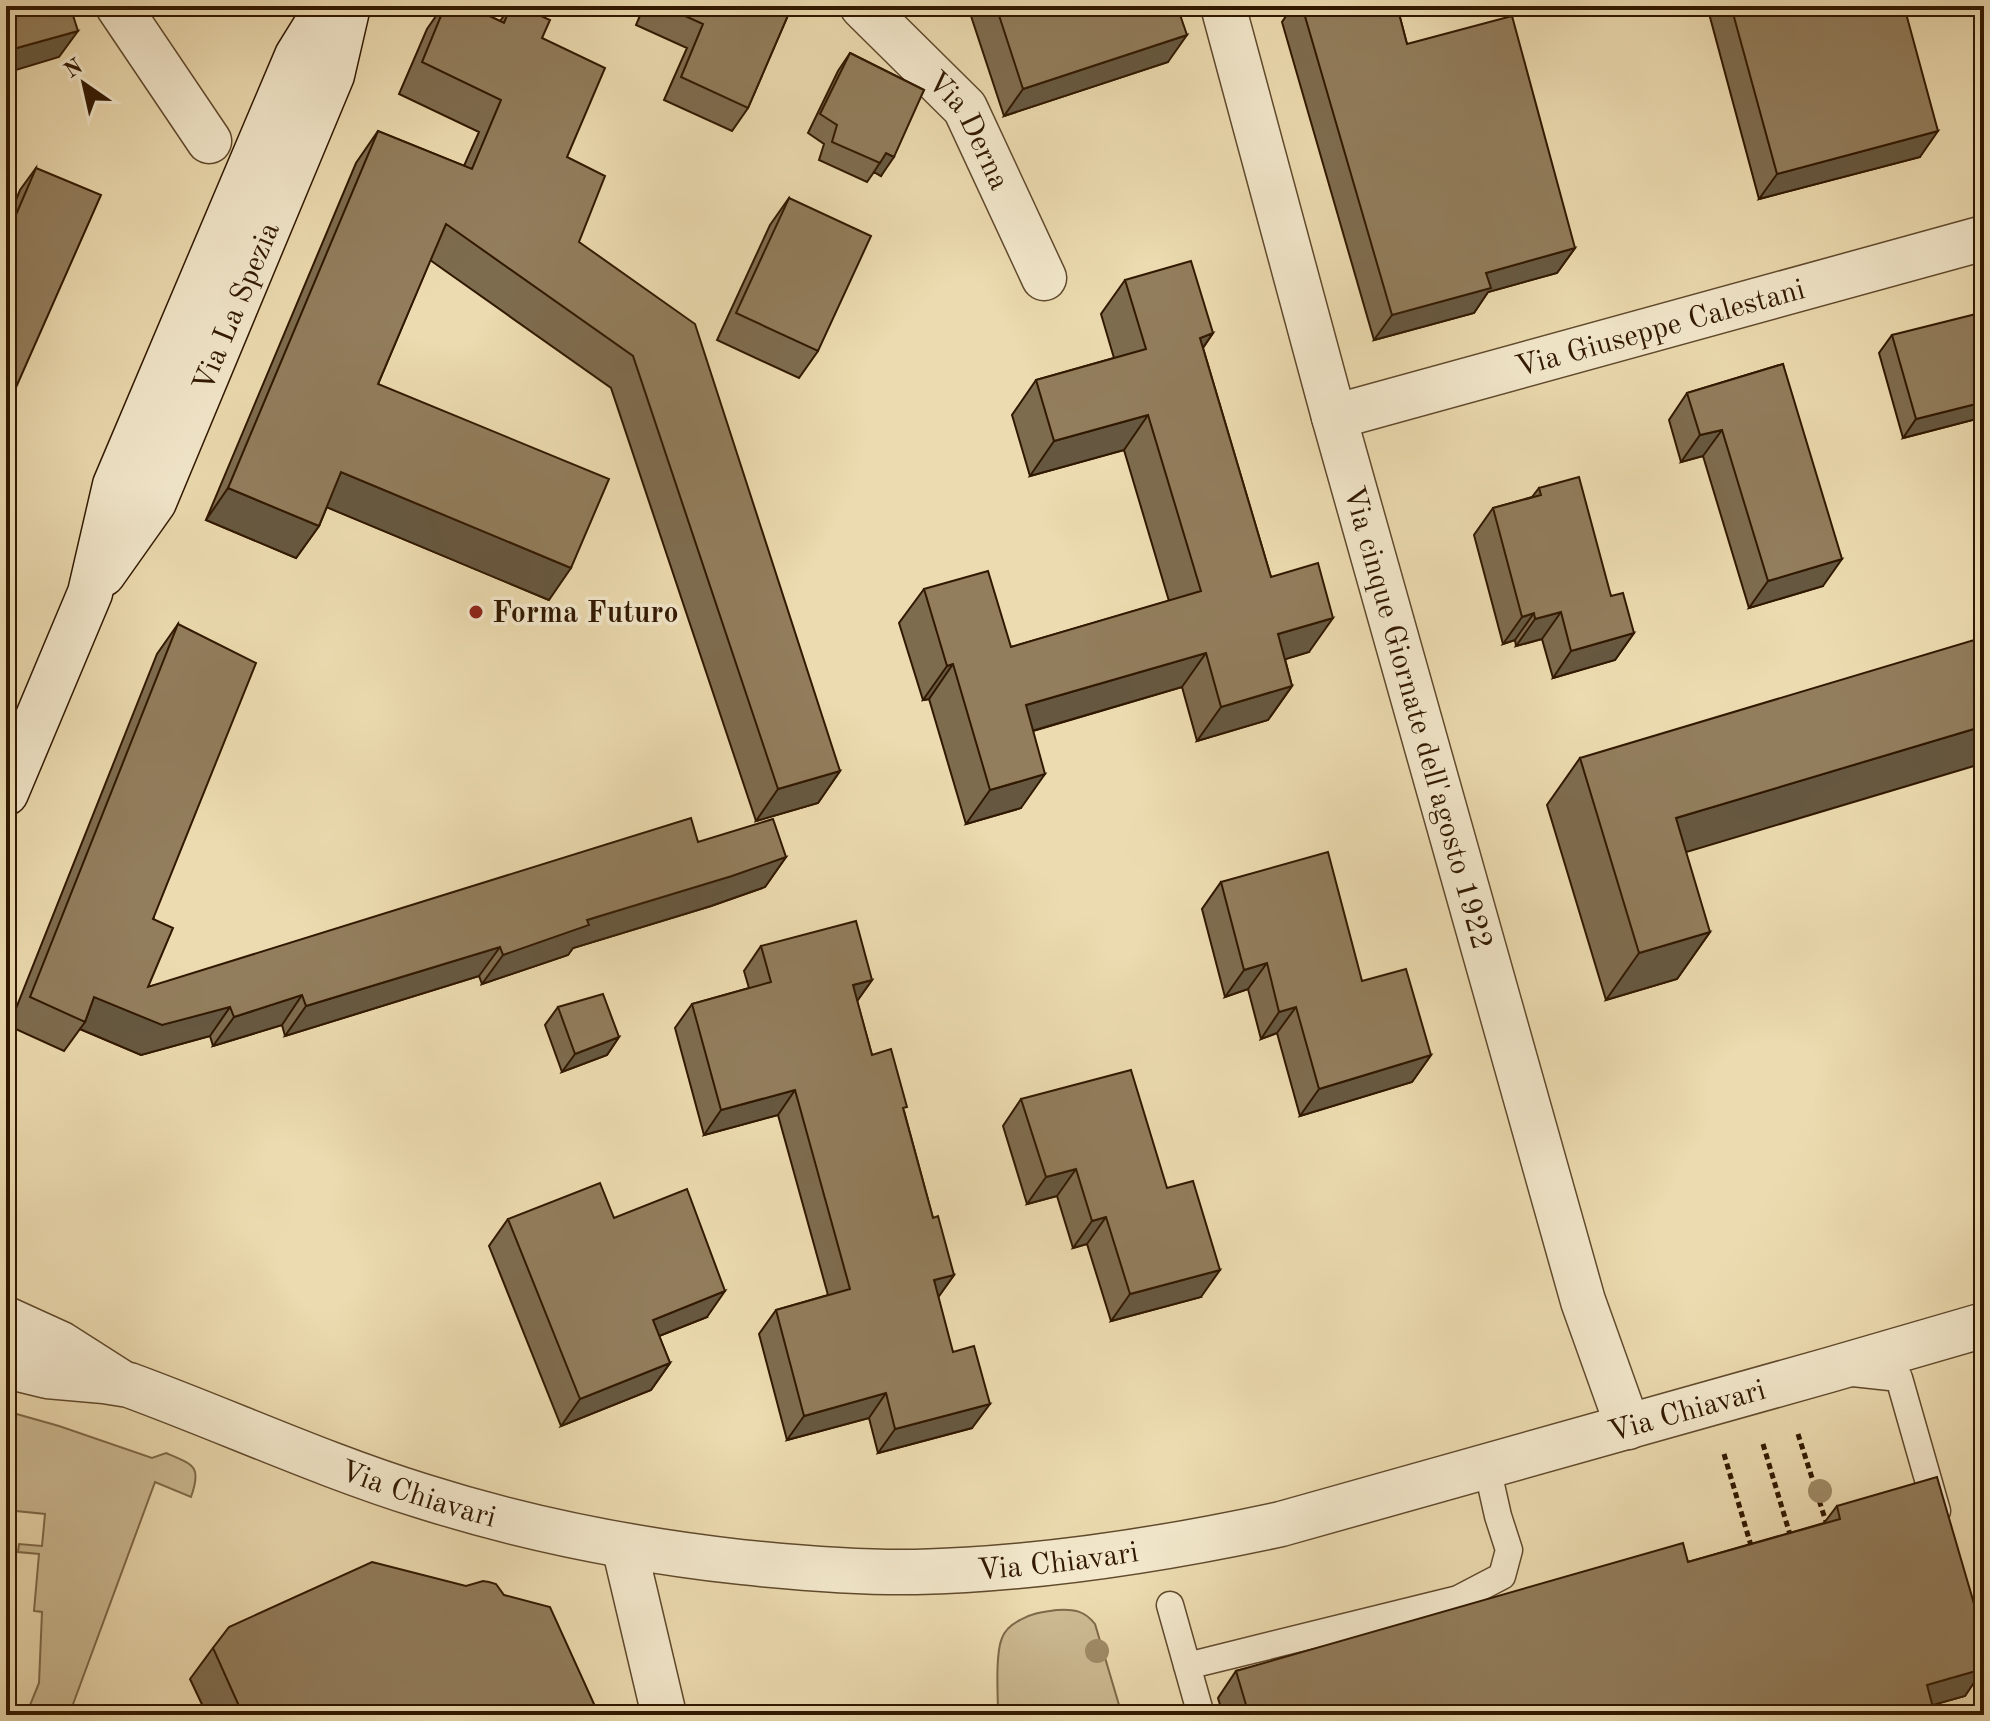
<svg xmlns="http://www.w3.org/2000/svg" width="1990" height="1721" viewBox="0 0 1990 1721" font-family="'Old Standard TT',serif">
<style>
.green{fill:#ccba92;stroke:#7e6949;stroke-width:2}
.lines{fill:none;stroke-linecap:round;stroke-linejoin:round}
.service-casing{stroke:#60492c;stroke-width:29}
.minor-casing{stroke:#60492c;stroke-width:47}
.tertiary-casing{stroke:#60492c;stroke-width:47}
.secondary-casing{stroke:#311800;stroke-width:47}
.path{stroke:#311800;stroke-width:5;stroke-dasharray:6 4;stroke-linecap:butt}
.service{stroke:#f3e8cc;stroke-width:26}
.minor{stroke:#f3e8cc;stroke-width:44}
.tertiary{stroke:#f3e8cc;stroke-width:44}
.secondary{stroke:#f3e8cc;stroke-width:44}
.tree{fill:#9f8b67}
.wall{fill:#7e6c4f;stroke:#311800;stroke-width:2}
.shaded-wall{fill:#665840;stroke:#311800;stroke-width:2}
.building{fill:#927d5c;stroke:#311800;stroke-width:2}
.poi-dot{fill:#8f2418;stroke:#f3e8cc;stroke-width:3}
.labels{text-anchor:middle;stroke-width:7;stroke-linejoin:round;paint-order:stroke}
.street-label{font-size:30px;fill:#311800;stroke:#f3e8cc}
.poi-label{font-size:30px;font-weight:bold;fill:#311800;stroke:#f3e8cc;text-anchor:start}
</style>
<rect width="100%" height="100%" fill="#ecdbb0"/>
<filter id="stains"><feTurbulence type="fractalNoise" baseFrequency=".0025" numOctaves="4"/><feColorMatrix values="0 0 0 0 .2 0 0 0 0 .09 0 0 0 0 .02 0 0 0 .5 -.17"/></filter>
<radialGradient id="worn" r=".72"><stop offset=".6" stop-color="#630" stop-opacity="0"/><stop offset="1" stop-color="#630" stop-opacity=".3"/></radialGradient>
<path class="green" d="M6 1411 59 1426 152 1458 166 1453C194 1465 202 1466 191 1497L155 1482 69 1715H26L39 1683 42 1612 34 1611 39 1554 18 1552 19 1544 42 1546 45 1514 6 1510Z
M1057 1610C1073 1609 1084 1610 1095 1624L1122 1715H998C998 1695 995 1655 1002 1638 1005 1630 1012 1624 1020 1620 1031 1613 1044 1612 1057 1610Z"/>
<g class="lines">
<defs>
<path id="service" d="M1853 1373 1899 1378 1937 1511
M1170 1605 1201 1715
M1187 1666 1458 1599 1502 1576 1509 1550 1498 1516 1487 1467"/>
<g id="minor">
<path d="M118 6 209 141"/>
<path id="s1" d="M862 6 965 108 1044 278"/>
<path id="s2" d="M1223 6 1334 417 1583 1301 1628 1427"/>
<path id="s3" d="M1334 417 1984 238"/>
<path d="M624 1546 664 1715"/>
</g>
<g id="tertiary">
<path d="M6 1319 61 1344 119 1381"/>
<path id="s4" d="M6 1366 47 1376 104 1381 129 1385C227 1421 322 1465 422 1496 526 1529 633 1550 741 1562 799 1568 858 1573 916 1572 1039 1569 1161 1550 1281 1524L1829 1370 1984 1325"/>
</g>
<g id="secondary">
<path id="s5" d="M103 574 154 502 332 75 348 6"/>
<path d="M6 793 90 593 115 485 297 56 328 6"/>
</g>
</defs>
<use href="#service" class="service-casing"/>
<use href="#minor" class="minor-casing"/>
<use href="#tertiary" class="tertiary-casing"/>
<use href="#secondary" class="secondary-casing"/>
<path class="path" d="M1798 1434 1827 1525
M1763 1444 1791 1538
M1724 1454 1752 1549"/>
<use href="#service" class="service"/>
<use href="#minor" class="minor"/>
<use href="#tertiary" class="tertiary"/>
<use href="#secondary" class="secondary"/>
</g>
<g class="tree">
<circle cx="1820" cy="1491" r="12"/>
<circle cx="1097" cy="1651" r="12"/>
</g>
<path class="wall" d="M443 6H468L500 21 511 6H519L542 38 567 157 579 242 840 771 818 803 756 821 611 388 430 260 378 384 549 600 327 507 319 526 296 558 206 520 356 163 378 131 464 166 479 132 399 94 427 29Z
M630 6H792L748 108 732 131 664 100 687 48 636 25 642 11Z
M979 6H1177L1168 62 1004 116 971 16Z
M1293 6H1397L1407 44 1575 248 1557 273 1488 292 1474 313 1374 340 1282 22Z
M1707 6H1904L1920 157 1759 199Z
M850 53 924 90 881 176 874 172 867 182 819 160 824 144 808 133 838 71Z
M36 168 6 410V224L20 190Z
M789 198 818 351 799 378 717 340 770 225Z
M1125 280 1213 333 1203 348 1271 577 1309 652 1285 659 1292 686 1268 720 1197 741 1182 687 1033 731 1021 808 966 824 929 699 923 700 899 623 924 589 1011 647 1169 601 1124 450 1030 476 1012 415 1036 380 1114 358 1101 314Z
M1984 328V417L1903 438 1879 353 1892 335Z
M1783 364 1823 586 1749 608 1703 456 1681 462 1669 420 1687 393Z
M1539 488 1611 596 1634 633 1615 660 1553 678 1542 639 1516 646 1515 640 1503 644 1474 535 1493 508 1532 497Z
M178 624 148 987 698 842 786 857 765 887 711 906 573 948 568 955 482 984 479 976 285 1036 282 1025 213 1046 210 1036 141 1055 80 1029 64 1051 9 1026 157 654Z
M1580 758 1710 932 1677 979 1606 1000 1547 805Z
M1221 882 1362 981 1431 1055 1412 1082 1300 1116 1277 1033 1261 1039 1248 989 1225 997 1202 909Z
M761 946 872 980 857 1001 872 1055 904 1111 933 1218 954 1275 938 1297 972 1428 878 1453 869 1418 787 1440 759 1334 776 1310 828 1295 778 1115 704 1135 675 1028 692 1004 749 988 744 971Z
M558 1007 619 1037 607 1055 562 1072 545 1025Z
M1021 1099 1201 1297 1111 1321 1087 1244 1073 1248 1057 1196 1027 1204 1003 1126Z
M614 1218 707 1317 659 1336 670 1363 651 1390 561 1426 489 1246 508 1219Z
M1837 1506 1984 1638 1983 1669 1965 1696 1932 1705 1935 1715H1223L1218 1698 1236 1671 1688 1562 1824 1523Z
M504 1595 599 1715H207L190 1679 213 1648Z"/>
<path class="shaded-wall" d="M78 31 59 57 6 73V51Z
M1187 35 1168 62 1004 116 1023 89Z
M1938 131 1920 157 1759 199 1777 174Z
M886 153 894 157 881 176 874 172Z
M1575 248 1557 273 1488 292 1474 313 1374 340 1392 315 1486 273Z
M1213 333 1189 368 1200 338Z
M1984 402V417L1903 438 1916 419Z
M1148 415 1124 450 1030 476 1054 441Z
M1722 430 1703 456 1681 462 1700 435Z
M341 472 571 568 549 600 319 504Z
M228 488 319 526 296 558 206 520Z
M1842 559 1823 586 1749 608 1768 581Z
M1561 612 1542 639 1516 646 1535 619Z
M1534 613 1515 640 1503 644 1522 617Z
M1333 618 1309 652 1253 669 1278 634Z
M1634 633 1615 660 1553 678 1571 651Z
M1206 653 1182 687 1001 740 1026 705Z
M953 664 929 699 923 700 947 666Z
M1292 686 1268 720 1197 741 1221 707Z
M1984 726V763L1643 865 1676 818Z
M840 771 818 803 756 821 778 789Z
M1045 774 1021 808 966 824 990 790Z
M786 857 765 887 711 906 573 948 568 955 482 984 503 955 587 920Z
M1710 932 1677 979 1606 1000 1639 953Z
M500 947 479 976 285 1036 306 1006Z
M1267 963 1248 989 1225 997 1244 970Z
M872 980 855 1004 853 985Z
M302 995 282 1025 213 1046 234 1017Z
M94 997 230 1007 210 1036 141 1055 80 1029 85 1022Z
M1296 1007 1277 1033 1261 1039 1279 1012Z
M619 1037 607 1055 562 1072 575 1054Z
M1431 1055 1412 1082 1300 1116 1319 1089Z
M795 1090 778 1115 704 1135 721 1110Z
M1076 1169 1057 1196 1027 1204 1046 1177Z
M1106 1217 1087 1244 1073 1248 1092 1221Z
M1220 1270 1201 1297 1111 1321 1130 1294Z
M954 1275 937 1299 934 1280Z
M725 1291 707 1317 634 1346 653 1320Z
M670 1363 651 1390 561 1426 580 1399Z
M886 1393 869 1418 787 1440 804 1416Z
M990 1404 972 1428 878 1453 895 1429Z
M1984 1659V1665L1981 1670 1983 1669 1965 1696 1908 1712 1927 1685Z"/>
<path class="building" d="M6 6H70L78 31 6 51Z
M445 6H468L504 23 511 6H519L550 20 542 38 605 68 567 157 605 176 579 242 695 324 840 771 778 789 633 356 446 224 378 384 609 479 571 568 341 472 319 526 228 488 378 131 472 169 501 100 422 62Z
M663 6H792L748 108 681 77 703 24Z
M996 6H1177L1187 35 1023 89Z
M1302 6H1397L1407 44 1512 16 1575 248 1486 273 1491 288 1392 315Z
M1731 6H1904L1938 131 1777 174Z
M850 53 924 90 894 157 886 153 880 163 832 142 837 125 820 114Z
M36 168 101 195 6 410V238Z
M789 198 871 236 818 351 736 313Z
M1191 261 1213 333 1200 338 1271 577 1318 563 1333 618 1278 634 1292 686 1221 707 1206 653 1026 705 1045 774 990 790 953 664 947 666 924 589 988 571 1011 647 1201 591 1148 415 1054 441 1036 380 1146 349 1125 280Z
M1980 313 1984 328V402L1916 419 1892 335Z
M1783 364 1842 559 1768 581 1722 430 1700 435 1687 393Z
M1579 477 1611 596 1623 593 1634 633 1571 651 1561 612 1535 619 1534 613 1522 617 1493 508 1541 495 1539 488Z
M178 624 256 663 153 919 173 928 148 987 691 818 698 842 773 819 786 857 732 876 587 920 589 925 503 955 500 947 306 1006 302 995 234 1017 230 1007 162 1025 94 997 85 1022 30 997Z
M1984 637V726L1676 818 1710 932 1639 953 1580 758Z
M1328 852 1362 981 1406 969 1431 1055 1319 1089 1296 1007 1279 1012 1267 963 1244 970 1221 882Z
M856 921 872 980 853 985 872 1055 891 1049 907 1107 903 1108 933 1218 938 1216 954 1275 934 1280 953 1352 974 1346 990 1404 895 1429 886 1393 804 1416 776 1310 850 1289 795 1090 721 1110 692 1004 771 982 761 946Z
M603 994 619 1037 575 1054 558 1007Z
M1131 1070 1167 1188 1193 1181 1220 1270 1130 1294 1106 1217 1092 1221 1076 1169 1046 1177 1021 1099Z
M600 1183 614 1218 687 1189 725 1291 653 1320 670 1363 580 1399 508 1219Z
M1937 1477 1984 1638V1659L1981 1660 1983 1669 1927 1685 1935 1715H1249L1236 1671 1683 1543 1688 1562 1840 1519 1837 1506Z
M372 1562 466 1586 483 1581 489 1582 496 1584 504 1595 550 1607 599 1715H243L213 1648 229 1627Z"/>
<circle class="poi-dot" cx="476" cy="612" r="8"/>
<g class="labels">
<g class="street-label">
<text dy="10" stroke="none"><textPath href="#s1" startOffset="166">Via Derna</textPath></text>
<text dy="10" stroke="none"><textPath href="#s5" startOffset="300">Via La Spezia</textPath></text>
<text dy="10" stroke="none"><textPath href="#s3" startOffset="338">Via Giuseppe Calestani</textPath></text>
<text dy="10" stroke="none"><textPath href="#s2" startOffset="738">Via cinque Giornate dell'agosto 1922</textPath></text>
<text dy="10" stroke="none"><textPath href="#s4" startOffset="1730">Via Chiavari</textPath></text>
<text dy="10" stroke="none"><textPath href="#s4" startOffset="434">Via Chiavari</textPath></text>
<text dy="10" stroke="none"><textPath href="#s4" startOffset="1082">Via Chiavari</textPath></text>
</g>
<g class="poi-label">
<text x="492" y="622">Forma Futuro</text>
</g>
</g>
<rect width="1990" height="1721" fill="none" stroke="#ecdbb0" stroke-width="32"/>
<rect x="8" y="8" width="1974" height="1705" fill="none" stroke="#311800" stroke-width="4"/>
<rect x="16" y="16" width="1958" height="1689" fill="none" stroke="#311800" stroke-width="2"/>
<g transform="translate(84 84) rotate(326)" stroke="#f3e8cc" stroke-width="6" paint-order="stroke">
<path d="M0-6L14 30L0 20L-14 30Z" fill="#311800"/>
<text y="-12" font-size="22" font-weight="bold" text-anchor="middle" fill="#311800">N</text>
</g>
<rect width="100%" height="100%" filter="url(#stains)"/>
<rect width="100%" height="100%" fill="url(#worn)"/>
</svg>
